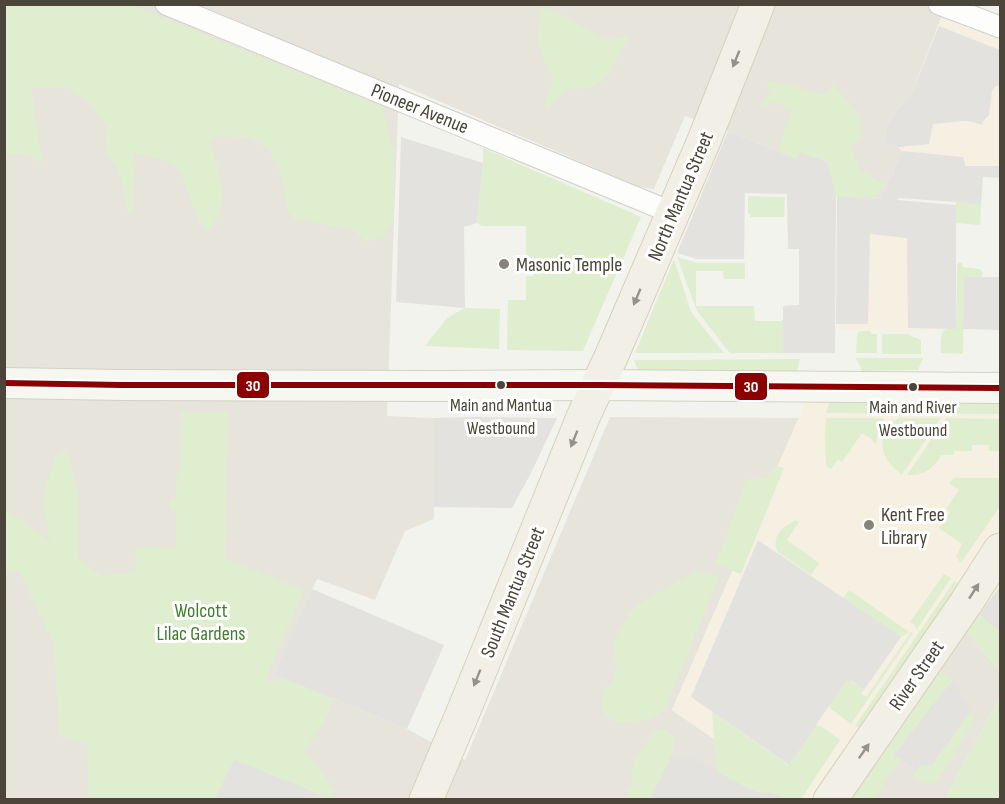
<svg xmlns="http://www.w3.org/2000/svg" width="1005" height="804" viewBox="0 0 1005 804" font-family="'Sofia Sans Condensed',sans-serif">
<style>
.residential{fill:#e7e5db}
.commercial{fill:#f5f0e1}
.green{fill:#deeece}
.parking{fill:#e3e2de}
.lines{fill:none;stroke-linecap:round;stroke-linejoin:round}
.street-casing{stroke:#d1d0cb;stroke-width:23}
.secondary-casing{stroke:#d3d1c5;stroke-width:32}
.primary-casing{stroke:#d6d1bb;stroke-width:35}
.street{stroke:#fdfdfc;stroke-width:21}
.secondary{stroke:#f7f7f1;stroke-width:30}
.primary{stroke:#f2f0e6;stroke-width:33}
.bus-1-casing{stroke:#fff;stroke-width:10}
.bus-1{stroke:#8b0000;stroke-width:6}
.oneway{fill:#969287}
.poi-dot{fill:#868378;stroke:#fff;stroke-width:2}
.bus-dot{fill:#4b4639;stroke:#fff;stroke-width:2}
.labels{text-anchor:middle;stroke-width:6;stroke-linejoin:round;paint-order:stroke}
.bus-label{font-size:18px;fill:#4b4639;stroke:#fff}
.street-label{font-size:20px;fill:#4b4639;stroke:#fff}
.poi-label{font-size:20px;fill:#4b4639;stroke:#fff;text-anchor:start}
.park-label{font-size:20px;fill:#407f29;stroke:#fff}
.line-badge{stroke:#fff;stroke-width:2}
.badge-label{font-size:16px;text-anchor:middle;font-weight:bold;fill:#fff}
</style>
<rect width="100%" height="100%" fill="#f3f3ee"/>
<path class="residential" d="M5 5H946L912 93 895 112 885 143 898 147 902 151 880 199 836 196 826 162 797 159 728 131 685 116 654 189 639 187 399 84 387 416 434 418V519L405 531 375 600 317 579 274 674 407 729 465 760 610 417 799 418 672 710 801 799 5 800Z
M962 628 967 632 1000 671V696L945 799 844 800Z"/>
<path class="commercial" d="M944 12 1000 32V166H966L963 157 902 151 899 147 884 143 886 130 895 112 912 93Z
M841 202 953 208V332L837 330Z
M812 387 1000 388V671L967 632 961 628 844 799H801L672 710Z"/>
<path class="green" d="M8 5H132L383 107 388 134 394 151V220L383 237 366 242 354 230 295 219 288 212 285 188 279 169 269 150 252 138 221 136 210 140C216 162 227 188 220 211 218 218 212 225 208 231L199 221 180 171 164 160 133 153 136 167 133 184V208L128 214 121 179 115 165 107 155 105 138 107 126 87 101 74 94 69 88 31 87 42 164 27 154 5 155 4 12Z
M541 6 562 15 606 40 629 36 607 77 591 88 569 89 546 110 545 100 554 78 549 72 537 40Z
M766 81 798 87 822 95 833 85 856 110 860 117 861 128 860 140 851 148 861 171 886 186 869 199 836 196 827 162 800 153 797 159 779 152 783 136 793 110 771 101 768 107 761 104 770 90Z
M483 148 641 217 583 351 507 350 508 300H526V276H533V259L526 258V226H482L477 223 483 163Z
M748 196 785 197 784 217H750V214H748Z
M956 202 981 205 980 225 956 223Z
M677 257 698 263H745V279H724L723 271H696V306H754L755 321H781L783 319V353H730L697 311Z
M674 259 691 312 724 353H635Z
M959 263H962L963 267 980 269 983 273 982 277H964L963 354 941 353C941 347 939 333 946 329 949 328 952 329 956 328L957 265Z
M465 308 500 309 499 349 425 346 447 318Z
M860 331H870L871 334H877V353H856L857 335Z
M882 334H907L921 340V354H882Z
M856 358H923L918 370 862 371Z
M800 359 797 371H641L636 366 634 360Z
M830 401 1000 402V414L826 413Z
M181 412H228L225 559 304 590 268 673V682L287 679 331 697 328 714 305 751 336 791 327 798 234 760 215 799H89L87 744 59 736 54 644 20 572H5L4 509 50 541 43 497 56 454 66 448 78 492V558L101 576 135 572 136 547 176 548V510L169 509 170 500 176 499 177 472 179 471Z
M826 418H883L885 422 877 436 876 444 872 441V439L862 433 842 462 838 459 831 469 826 466 825 436Z
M899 418H941L902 474C879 460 874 433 899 418Z
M946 418 1000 419V451H989V445H972V451H954V455H941C934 469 923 476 907 475Z
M776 466 784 468 741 574 716 564 746 480 766 478Z
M954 478H1000V506L961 563 956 557 962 544 939 528 950 512 946 509 959 490 949 483Z
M795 520 799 522 787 540 819 563 811 575 778 552C773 545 776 535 782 529 786 525 792 523 795 520Z
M695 572 706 573 719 577 665 708 652 719 631 722 612 721 602 709 603 690 612 683 616 672 614 641 630 613 642 602Z
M944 574 951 578 917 629 915 627V625L910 622Z
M955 580 959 588 862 729 855 726Z
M849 590 909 632 901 637 843 598Z
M979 615 1000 631V671L967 632 962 628 970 616Z
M911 632 913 633 851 724 830 708V703L846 681 849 680 864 690 861 694 866 697Z
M939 671 953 680 917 725 894 755 900 759 874 799 852 800Z
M1000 696V799H945Z
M712 712 788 765 815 726H821L840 740 801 799H789L771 793 756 792 747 788 717 772Z
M971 712 973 713V721L969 730 937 781C928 787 921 782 913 778L919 766Z
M654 730H666L675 738 671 757 650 799 624 800 633 783 632 765Z"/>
<path class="parking" d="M939 26 1000 50V85L996 86 992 91 989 115 984 120 982 125 973 122 964 121 933 124 929 144 899 147 884 143 886 130 895 112 912 93Z
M728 131 797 159 800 153 827 162 836 196 835 353H783V306L799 305V249H788L787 194 745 193 744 259H697L677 253Z
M401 137 483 163 477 223 464 227 465 308 396 302Z
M902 151 963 157 966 166H1000V178L983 177 981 205 956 202 899 198 897 200 956 205V329L908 328 907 238 870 234 868 324H836L837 196 880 199Z
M964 277H1000V330L963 329Z
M434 418 474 417 557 418 532 471 512 508 433 507Z
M758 540 901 637 864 690 852 681H846L789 765 691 697Z
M1000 586V631L979 615Z
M312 589 444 645 407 729 274 674Z
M953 680 971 712 967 715 932 765 919 766 918 770 894 755 917 725Z
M677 753 710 765 717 768V772L747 788 756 792 771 793 789 799H650L671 757Z
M234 760 314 792 310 799H215Z"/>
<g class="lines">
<defs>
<path id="street" d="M166 4 673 213
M939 4 1000 27"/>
<path id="secondary" d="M4 383 122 385 439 386 598 385 1000 388"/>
<path id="primary" d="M426 800 464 710 584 415 611 357 703 143 758 4
M830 800 966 603 1000 550"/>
</defs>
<use href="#street" class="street-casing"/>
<use href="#secondary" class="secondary-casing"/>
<use href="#primary" class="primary-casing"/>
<use href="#street" class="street"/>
<use href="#secondary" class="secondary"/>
<use href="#primary" class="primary"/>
<defs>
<path id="bus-1" d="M4 383 122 385H598L1000 388"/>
</defs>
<use href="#bus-1" class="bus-1-casing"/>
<use href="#bus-1" class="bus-1"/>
</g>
<defs><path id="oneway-solid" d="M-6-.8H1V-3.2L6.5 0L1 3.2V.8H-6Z" transform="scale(1.5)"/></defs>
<g class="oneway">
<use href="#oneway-solid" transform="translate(736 59) rotate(112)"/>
<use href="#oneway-solid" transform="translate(637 297) rotate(113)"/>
<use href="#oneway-solid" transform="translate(574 439) rotate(112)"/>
<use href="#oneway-solid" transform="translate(974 591) rotate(-57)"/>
<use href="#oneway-solid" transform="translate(477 678) rotate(112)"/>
<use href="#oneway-solid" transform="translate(864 751) rotate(-55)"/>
</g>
<g class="poi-dot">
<circle cx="504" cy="264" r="6"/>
<circle cx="869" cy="525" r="6"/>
</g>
<g class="bus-dot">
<circle cx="501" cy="385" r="5"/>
<circle cx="913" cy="387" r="5"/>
</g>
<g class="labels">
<g class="bus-label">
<text x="501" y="411">Main and Mantua<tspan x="501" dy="23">Westbound</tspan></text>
<text x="913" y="413">Main and River<tspan x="913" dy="23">Westbound</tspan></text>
</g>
<g class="street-label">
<text transform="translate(420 108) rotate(22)" y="7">Pioneer Avenue</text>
<text transform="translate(680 196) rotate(-67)" y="7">North Mantua Street</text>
<text transform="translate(512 592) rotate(-68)" y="7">South Mantua Street</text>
<text transform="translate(916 675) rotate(-55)" y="7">River Street</text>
</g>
<g class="poi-label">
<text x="516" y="271">Masonic Temple</text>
<text x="881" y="521">Kent Free<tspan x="881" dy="23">Library</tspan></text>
</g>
<g class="park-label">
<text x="201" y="617">Wolcott<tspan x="201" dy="23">Lilac Gardens</tspan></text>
</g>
</g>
<g class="line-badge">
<rect x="236" y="371" width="34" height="28" rx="6" fill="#8b0000"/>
<rect x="734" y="372" width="34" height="29" rx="6" fill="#8b0000"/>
</g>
<g class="badge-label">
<text x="253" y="391">30</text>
<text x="751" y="392">30</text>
</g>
<rect width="1005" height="804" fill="none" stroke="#4b4639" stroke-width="12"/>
</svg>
